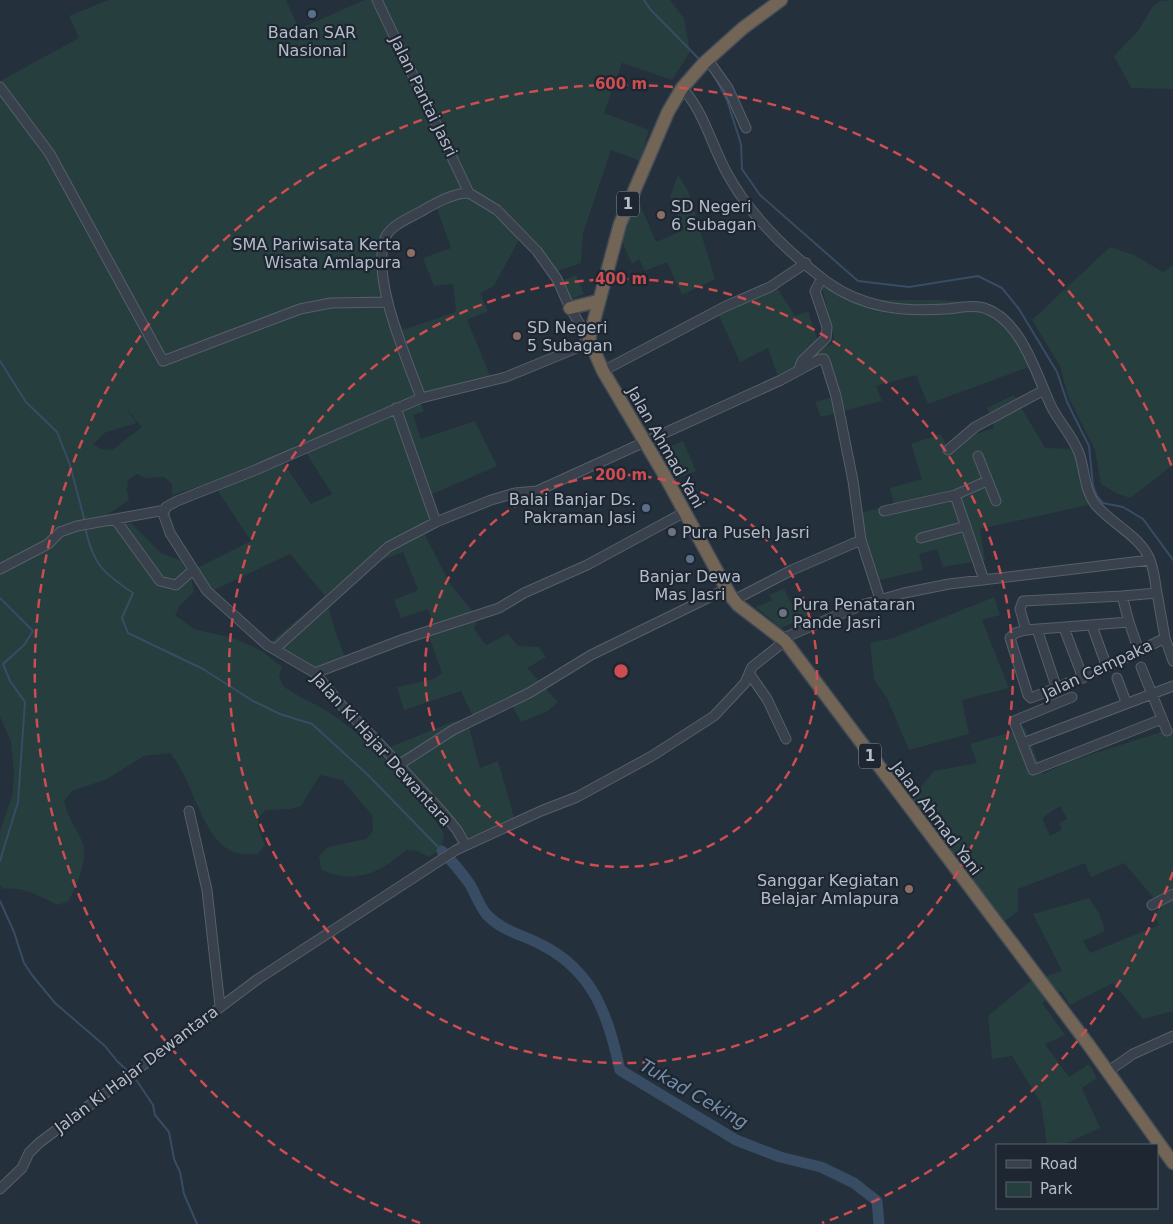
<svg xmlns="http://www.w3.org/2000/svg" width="1173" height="1224" viewBox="0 0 1173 1224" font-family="'DejaVu Sans',sans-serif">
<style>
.green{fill:#273e3e;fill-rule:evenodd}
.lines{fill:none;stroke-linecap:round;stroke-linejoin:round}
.stream{stroke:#384c63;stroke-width:2}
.river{stroke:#384c63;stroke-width:11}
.minor-casing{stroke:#565f6a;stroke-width:11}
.highway-casing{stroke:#434c57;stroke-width:15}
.minor{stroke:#38414c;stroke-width:9}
.highway{stroke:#726555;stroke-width:12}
.ring{fill:none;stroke:#cd4d50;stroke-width:2.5;stroke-dasharray:9 6}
.service-dot{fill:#5c6f8a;stroke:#1d2631;stroke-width:2}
.education-dot{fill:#8d6e63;stroke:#1d2631;stroke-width:2}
.worship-dot{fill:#6b7280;stroke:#1d2631;stroke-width:2}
.labels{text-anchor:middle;stroke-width:4.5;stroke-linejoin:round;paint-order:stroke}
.shield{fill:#1d2631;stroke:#868f9b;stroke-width:1}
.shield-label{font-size:15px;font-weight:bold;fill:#b3bcc8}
.poi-label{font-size:16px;fill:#b3bcc8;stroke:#1d2631;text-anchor:start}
.street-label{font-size:16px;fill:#b3bcc8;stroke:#1d2631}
.water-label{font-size:18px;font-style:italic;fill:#748faa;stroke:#1d2631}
.centre{fill:#cd4d50;stroke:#1d2631;stroke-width:2.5}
.ring-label{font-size:15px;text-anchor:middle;font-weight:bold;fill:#cd4d50;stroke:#1d2631;stroke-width:4.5;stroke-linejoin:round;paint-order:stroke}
</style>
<rect width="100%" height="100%" fill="#24303c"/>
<path class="green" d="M108 0H286L299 29 364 0H670L684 18 690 52 672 80 622 63 604 113 649 130 640 161 611 150 583 233 581 263 548 274 521 236 494 286 480 293 488 311 467 320 491 378 418 397 424 411 413 415 421 439 475 421 497 466 428 496 441 521 422 529 450 584 478 618 474 629 486 645 508 634 518 646 539 647 546 657 527 668 558 702 548 711 521 722 511 704 469 727 480 768 498 761 515 821 464 839 385 749 452 722 473 717 461 691 404 710 397 687 434 679 442 673 426 628 433 626 428 609 401 618 394 600 418 590 403 552 377 562 371 556 325 596 336 634 347 662 316 673 302 659 271 642 325 596 290 554 210 592 195 569 251 541 212 482 172 495V484L164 477 145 478 137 474 128 480 127 490 129 500 106 516 111 523H131L161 553 180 560 191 577 194 592 180 605 175 615 194 629 233 638 262 651 282 667 279 677 283 686C300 698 319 705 336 717 380 749 414 788 444 833L442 849 429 857 417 851 407 850C400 854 395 860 388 864 366 878 346 881 321 870L319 856 328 847 366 839 373 831 372 815 342 780 320 775 301 806 290 809 266 810 258 818V828L265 845 258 854C250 854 239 855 231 851 201 836 193 780 170 753L144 756 107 779 72 791 64 801C67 816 76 827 82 841 89 861 77 882 69 901L58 905C41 897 23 886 4 889L0 885V831L12 796 14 775 11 742 0 717V81L79 38 69 16ZM436 206 451 248 423 258 434 286 453 284 456 312 402 330C396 311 372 246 392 230 404 220 422 213 436 206ZM125 407 142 427 112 450 101 449 93 444 106 432 137 423ZM300 443 332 494 311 504 279 456Z
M1173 0V89L1131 88 1114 56 1138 31 1153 6 1160 1Z
M678 175 688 191 715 279 682 295 667 262 645 271 639 259 632 264 618 232 628 198 638 200 656 242 684 230 670 197Z
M1110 247 1134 255 1163 272 1173 265V465L1130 498 1118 494 1101 484 1095 450 1068 396 1060 366 1032 320Z
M576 275 584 294 571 299 564 280Z
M776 286 795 316 808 311 820 348 835 343 822 287 842 288 870 300H940L984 304 995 312 1034 365 928 404 916 375 876 386 882 401 821 417 815 402 835 396 823 361 779 380 768 348 740 362 716 309 726 301Z
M1014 395 1045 448 1078 449 1087 487 1097 503 980 529 985 560 943 567 937 549 919 554 923 570 871 582 856 514 894 504 890 488 922 479 911 444 940 434 946 444 994 428 987 408Z
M683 441 696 471 674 480 659 451Z
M784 589 792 605 803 600 811 614 781 628 756 607 772 600 769 595Z
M994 597 1000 615 982 620 1009 688 962 700 969 734 909 750 887 698 874 680 870 643 893 638Z
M1025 728 1043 774 1068 762 1173 728V1011L1143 1019 1113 983 1070 1005 1061 991 1042 1003 1065 1035 1045 1044 1069 1077 1089 1064 1097 1078 1082 1088 1100 1128 1063 1145H1047L1041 1103 1012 1056 992 1059 988 1016 1029 982 1062 971 1033 914 1089 898 1100 915 1105 931 1083 941 1090 953 1159 925 1153 913 1162 908 1124 863 1091 877 1085 863 1018 889V911L1001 924 911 799 934 771 977 763 970 744ZM1060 806 1067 819 1059 823 1062 830 1050 836 1042 818Z"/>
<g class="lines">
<path class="stream" d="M644 0 650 9 700 60
M713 74 727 100 741 144 742 169 760 195 858 281 909 287 978 276 1002 288 1019 309 1057 372 1067 402 1089 446 1093 486 1097 496 1103 503 1123 507 1143 519 1173 560
M0 361 26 402 57 432 70 465 85 522
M85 527C93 564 102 572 133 593L122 618 128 633 203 669 253 701 280 714 312 724 368 775 442 851
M0 598 33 631 24 645 3 664 10 681 25 702 18 802 0 861
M0 901 14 932 24 963 32 975 55 1003 105 1046 117 1061 129 1072
M133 1075 153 1105 155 1115 169 1132 174 1159 180 1172 184 1194 197 1224"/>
<path class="river" d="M442 851C452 861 461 872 469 883 476 894 480 908 488 916 504 932 524 935 542 945 595 972 608 1017 620 1070L736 1140 780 1157 821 1167 854 1183 877 1201 879 1224"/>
<defs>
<path id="minor" d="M377 0 469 193
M708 60 728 88 746 128
M0 87 50 154 163 361 300 309 331 303 388 302
M682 88C704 111 712 147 728 175 751 217 789 253 827 282 863 308 903 312 946 309 959 308 975 304 987 309 1023 323 1037 377 1052 408 1060 423 1073 437 1079 453 1085 470 1084 489 1095 504 1110 523 1141 536 1150 560 1154 570 1155 582 1157 593
M799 369 802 361 826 338 827 327 815 291 822 278
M603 371 724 307 770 287 806 263
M421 398 506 377 579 347 589 339 570 308 557 279 537 251 497 210 469 193C452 193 434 204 420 212 409 218 392 225 386 236 369 275 407 359 421 398L253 471 177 501 166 507 163 513 170 533 207 591 267 645 315 673 343 707 376 740 443 813 457 830 465 844
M396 408 436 522
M948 450 975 427 1044 390
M978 456 996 501
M955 495 984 580
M884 511 955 495 987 481
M115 519 160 581 176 585 193 570
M921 538 966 526
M0 569 48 544 60 532 77 526 165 510
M734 600 792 570 861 540
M1129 622 1139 651
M1092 626 1107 667
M1064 628 1083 678
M1037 629 1057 689
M1026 630 1020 609 1023 601 1122 596
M1165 638 1107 667 1031 698 1028 695 1010 638 1015 633 1026 630 1129 622 1122 596 1157 593 1165 638 1173 661
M781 639 862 605 904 593 949 584 1150 560
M275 649 388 547 436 522 491 500 515 493 537 491 781 380 820 359H824L826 364 836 396 853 481 861 540 880 599
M1141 667 1167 731
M315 673 404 639 499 608 524 593 587 565 685 512
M749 673 767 699 786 739
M1117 678 1126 702
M1072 697 1014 721 1033 770 1162 719
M1023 743 1173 686
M397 766 453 730 529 693 591 655 726 589
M189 811 207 890 220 1006
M1152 905 1173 894
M1107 1072 1133 1054 1173 1036
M0 1189 22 1168 29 1153 39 1143 258 979 456 850 541 811 577 797 652 756 714 716 745 683 752 667 785 641"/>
<path id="highway" d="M781 0 743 28 704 63 682 88 668 112 620 224 589 339 603 371 665 476 730 595 738 605 785 641 1088 1044 1173 1163
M570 308 598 301"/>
</defs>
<use href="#minor" class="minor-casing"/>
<use href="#highway" class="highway-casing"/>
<use href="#minor" class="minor"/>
<use href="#highway" class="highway"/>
</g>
<g class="ring">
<circle cx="621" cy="671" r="196"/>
<circle cx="621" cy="671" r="392"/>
<path d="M1173 872A587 587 0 0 1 822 1223M420 1223A587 587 0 1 1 1173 470"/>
</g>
<g class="service-dot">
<circle cx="312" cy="14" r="5"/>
<circle cx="646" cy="508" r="5"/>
<circle cx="690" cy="559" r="5"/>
</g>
<g class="education-dot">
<circle cx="661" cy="215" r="5"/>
<circle cx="411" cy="253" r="5"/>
<circle cx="517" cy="336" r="5"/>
<circle cx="909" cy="889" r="5"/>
</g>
<g class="worship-dot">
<circle cx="672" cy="532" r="5"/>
<circle cx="783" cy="613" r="5"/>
</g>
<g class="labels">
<g class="shield">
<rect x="617" y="191.5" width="22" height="25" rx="4"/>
<rect x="859" y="743.5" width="22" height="25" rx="4"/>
</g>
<g class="shield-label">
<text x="628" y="209">1</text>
<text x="870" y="761">1</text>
</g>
<g class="poi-label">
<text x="312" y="38" text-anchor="middle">Badan SAR<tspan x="312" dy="18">Nasional</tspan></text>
<text x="671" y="212">SD Negeri<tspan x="671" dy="18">6 Subagan</tspan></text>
<text x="401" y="250" text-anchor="end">SMA Pariwisata Kerta<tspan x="401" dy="18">Wisata Amlapura</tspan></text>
<text x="527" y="333">SD Negeri<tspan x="527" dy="18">5 Subagan</tspan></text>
<text x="636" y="505" text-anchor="end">Balai Banjar Ds.<tspan x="636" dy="18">Pakraman Jasi</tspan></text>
<text x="682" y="538">Pura Puseh Jasri</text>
<text x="690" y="582" text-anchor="middle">Banjar Dewa<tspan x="690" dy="18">Mas Jasri</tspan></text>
<text x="793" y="610">Pura Penataran<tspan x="793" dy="18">Pande Jasri</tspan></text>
<text x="899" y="886" text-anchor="end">Sanggar Kegiatan<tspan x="899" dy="18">Belajar Amlapura</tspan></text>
</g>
<g class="street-label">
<text transform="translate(424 96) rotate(64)" y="6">Jalan Pantai Jasri</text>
<text transform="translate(666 447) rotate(60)" y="6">Jalan Ahmad Yani</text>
<text transform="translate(1097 669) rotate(-25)" y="6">Jalan Cempaka</text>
<text transform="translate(382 749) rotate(48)" y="6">Jalan Ki Hajar Dewantara</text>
<text transform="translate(937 818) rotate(53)" y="6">Jalan Ahmad Yani</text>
<text transform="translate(136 1069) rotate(-37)" y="6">Jalan Ki Hajar Dewantara</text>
</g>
<g class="water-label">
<text transform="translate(694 1094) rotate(30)" y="6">Tukad Ceking</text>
</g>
</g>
<circle cx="621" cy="671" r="8" class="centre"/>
<g class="ring-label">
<text x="621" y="89">600 m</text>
<text x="621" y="284">400 m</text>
<text x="621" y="480">200 m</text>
</g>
<rect x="996" y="1144" width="162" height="65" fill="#1d2631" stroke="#59626d"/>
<rect x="1006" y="1160" width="25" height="8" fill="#38414c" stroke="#59626d"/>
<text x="1040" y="1169" font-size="15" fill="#b3bcc8">Road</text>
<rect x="1006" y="1182" width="25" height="15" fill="#273e3e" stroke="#59626d"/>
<text x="1040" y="1194" font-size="15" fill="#b3bcc8">Park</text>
</svg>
